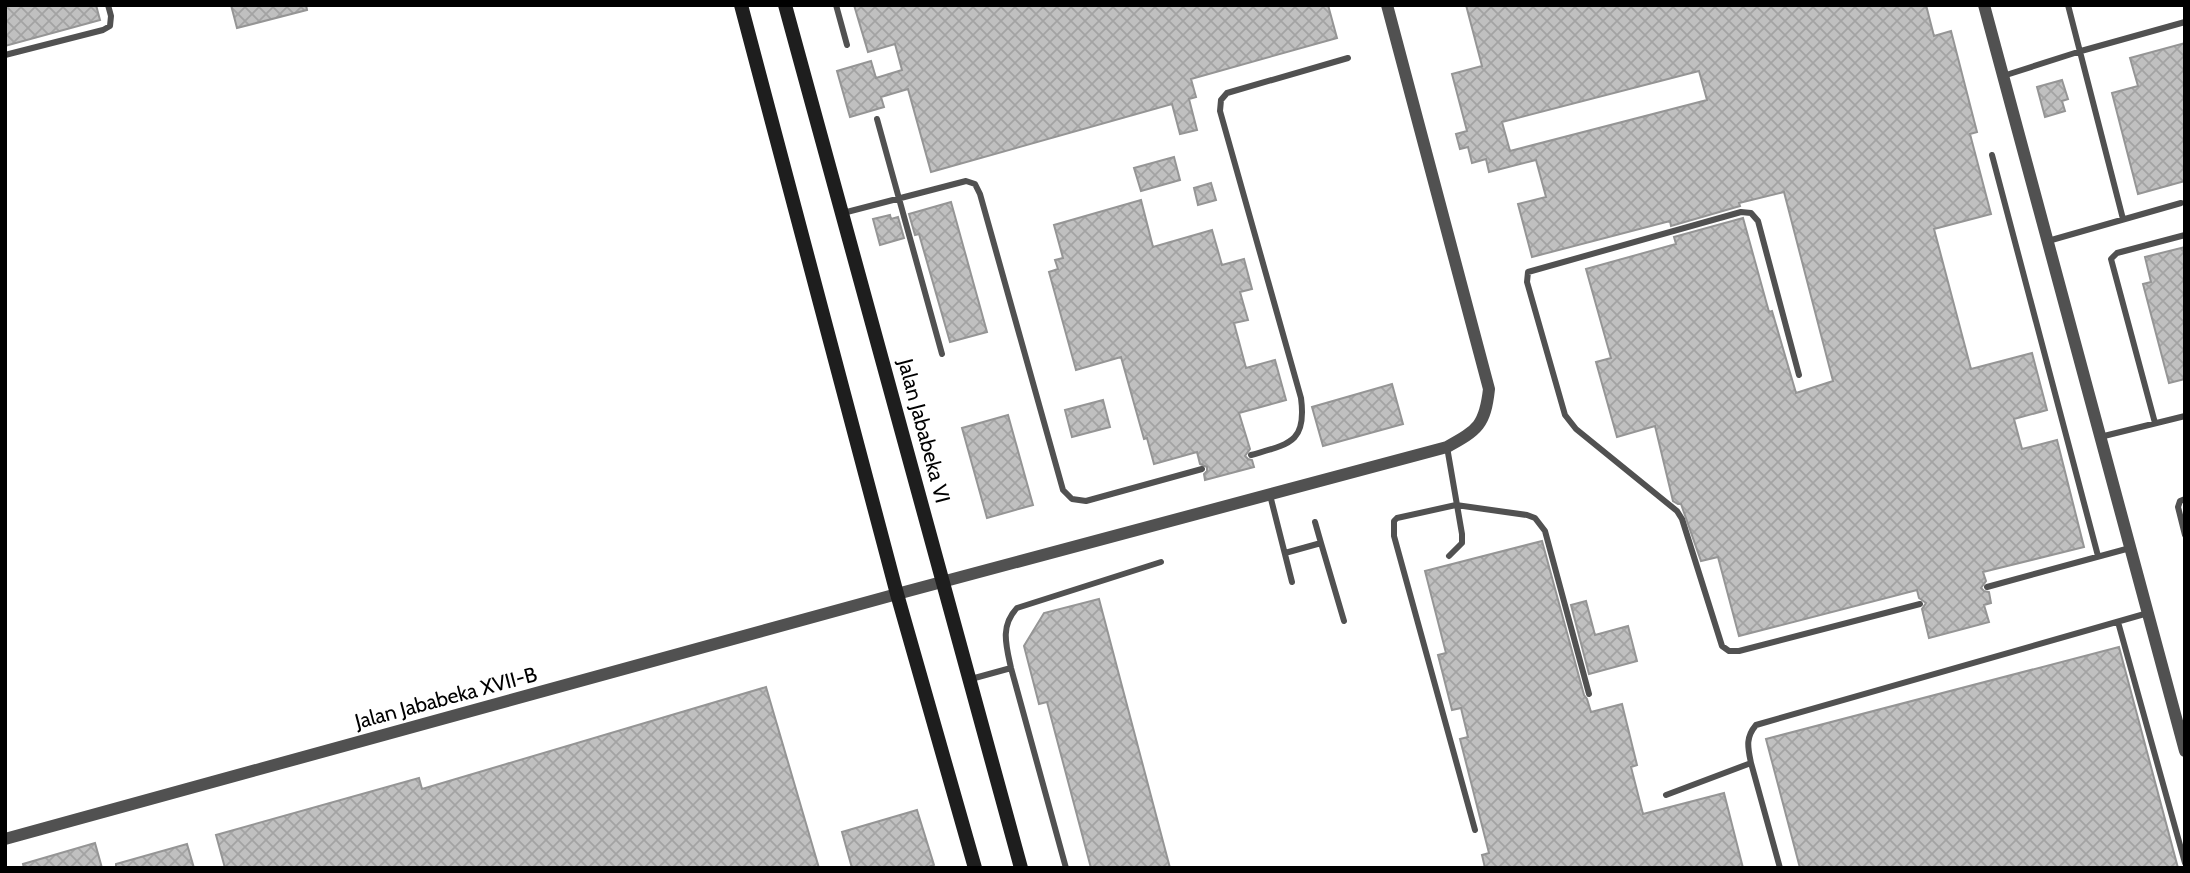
<svg xmlns="http://www.w3.org/2000/svg" width="2190" height="873" viewBox="0 0 2190 873" font-family="Cabin,sans-serif">
<style>
.building{fill:url(#building-cross-hatch);stroke:#959595;stroke-width:2;fill-rule:evenodd}
.lines{fill:none;stroke-linecap:round;stroke-linejoin:round}
.lane{stroke:#515151;stroke-width:6}
.street{stroke:#515151;stroke-width:12}
.secondary{stroke:#1e1e1e;stroke-width:14}
.labels{text-anchor:middle;stroke-width:5;stroke-linejoin:round;paint-order:stroke}
.street-label{font-size:21px;fill:#000;stroke:#fff}
</style>
<defs>
<pattern id="building-cross-hatch" width="8" height="8" patternUnits="userSpaceOnUse" patternTransform="scale(1.75)"><rect width="8" height="8" fill="#c0c0c0"/><path d="M0 0l8 8M0 8l8-8" fill="none" stroke="#a3a3a3"/></pattern>
</defs>
<rect width="100%" height="100%" fill="#fff"/>
<path class="building" d="M5 5H96L100 20 5 46Z
M231 5H306L307 10 237 28Z
M854 5H1328L1337 38 1191 79 1196 97 1189 99 1197 130 1180 134 1172 104 931 172 908 89 881 97 884 107 850 117 837 71 871 61 876 78 902 70 895 44 868 52Z
M1466 5H1926L1934 36 1951 31 1977 132 1970 134 1991 214 1934 229 1971 369 2032 353 2047 410 2014 419 2022 449 2057 440 2084 547 1983 572 1986 581 1981 588 1984 591 1989 592 1991 603 1984 605 1989 622 1929 638 1922 609 1926 603 1919 598 1917 590 1739 636 1718 557 1701 561 1681 504H1678L1673 501 1655 426 1617 437 1596 362 1611 358 1586 269 1676 244 1674 237 1743 218 1769 312 1772 311 1796 393 1833 381 1784 192 1739 203 1740 206 1671 226 1670 221 1532 257 1518 204 1546 197 1536 160 1489 172 1486 159 1472 163 1468 147 1460 149 1456 134 1467 131 1452 74 1482 66ZM1699 71 1707 100 1510 151 1502 122Z
M2185 43V181L2138 194 2112 93 2138 86 2130 58Z
M2062 80 2068 99 2062 101 2065 111 2045 117 2037 87Z
M1174 157 1180 180 1141 191 1134 168Z
M1211 183 1216 200 1198 205 1194 188Z
M1141 200 1153 247 1212 230 1222 265 1244 259 1252 289 1240 292 1248 320 1234 323 1246 368 1275 360 1286 400 1239 413 1250 449 1245 456 1248 459 1252 460 1254 467 1205 480 1204 474 1207 471V467L1200 464 1197 452 1154 464 1147 438 1144 439 1121 357 1076 370 1049 272 1058 269 1055 260 1063 258 1054 225Z
M951 202 987 332 950 342 919 234 915 235 909 214Z
M890 215 891 219 898 217 904 238 880 245 873 219Z
M2185 247V379L2169 383 2143 284 2151 282 2145 257Z
M1392 384 1403 424 1323 446 1312 407Z
M1103 400 1110 427 1072 437 1065 410Z
M1008 415 1033 505 987 518 962 428Z
M1542 541 1584 695 1587 699 1591 712 1622 704 1637 765 1631 767 1643 814 1724 793 1743 868H1485L1482 855 1489 853 1460 739 1468 737 1461 708 1452 710 1438 655 1446 653 1425 571Z
M1099 599 1170 868H1091L1047 702 1039 704 1024 646 1044 613Z
M1586 601 1595 635 1628 626 1637 661 1589 674 1571 605Z
M2119 647 2178 868H1800L1766 739Z
M766 687 819 868H225L216 835 419 778 422 789Z
M917 810 934 865 926 868H852L842 832Z
M95 843 102 868H24L23 864Z
M187 844 194 868H116V864Z"/>
<g class="lines">
<path class="lane" d="M836 5 847 45
M2068 5 2123 219
M5 55 103 30 110 26 111 16 108 5
M2003 76 2081 51 2185 22
M877 119 942 354
M1992 155 2098 556
M843 213 966 181 975 184 980 194 1063 490 1072 499 1086 501 1202 469
M2048 241 2181 203
M1799 375 1758 221 1751 213 1741 212 1528 272 1527 282 1565 415 1576 429 1677 511 1682 519 1722 646 1729 651H1739L1920 604
M2155 423 2111 259 2117 253 2185 235
M2100 437 2185 416
M1447 447 1462 534V543L1449 556
M1251 455C1289 444 1307 443 1301 398L1220 111 1221 100 1227 93 1348 58
M1270 495 1292 582
M2185 499 2180 501 2178 507 2185 535
M1315 522 1321 543
M1285 553 1321 543 1344 621
M1987 587 2130 548
M2118 622 2185 863
M971 679 1011 668
M1751 763 1780 868
M1666 795 1751 763C1748 748 1745 738 1756 725L2148 613
M1475 830 1394 536V521L1397 518 1456 505 1527 515 1535 518 1545 531 1589 694
M1066 868 1011 668C1006 645 1000 626 1017 608L1161 562"/>
<path class="street" d="M1984 5 2185 751
M5 839 897 594 1447 447C1478 430 1485 425 1489 389L1387 5"/>
<path class="secondary" d="M741 5 897 594 975 868
M785 5 1021 868"/>
</g>
<g class="labels">
<g class="street-label">
<text transform="translate(924 431) rotate(75)" y="7">Jalan Jababeka VI</text>
<text transform="translate(446 698) rotate(-15)" y="7">Jalan Jababeka XVII-B</text>
</g>
</g>
<rect width="2190" height="873" fill="none" stroke="#000000" stroke-width="14"/>
</svg>
